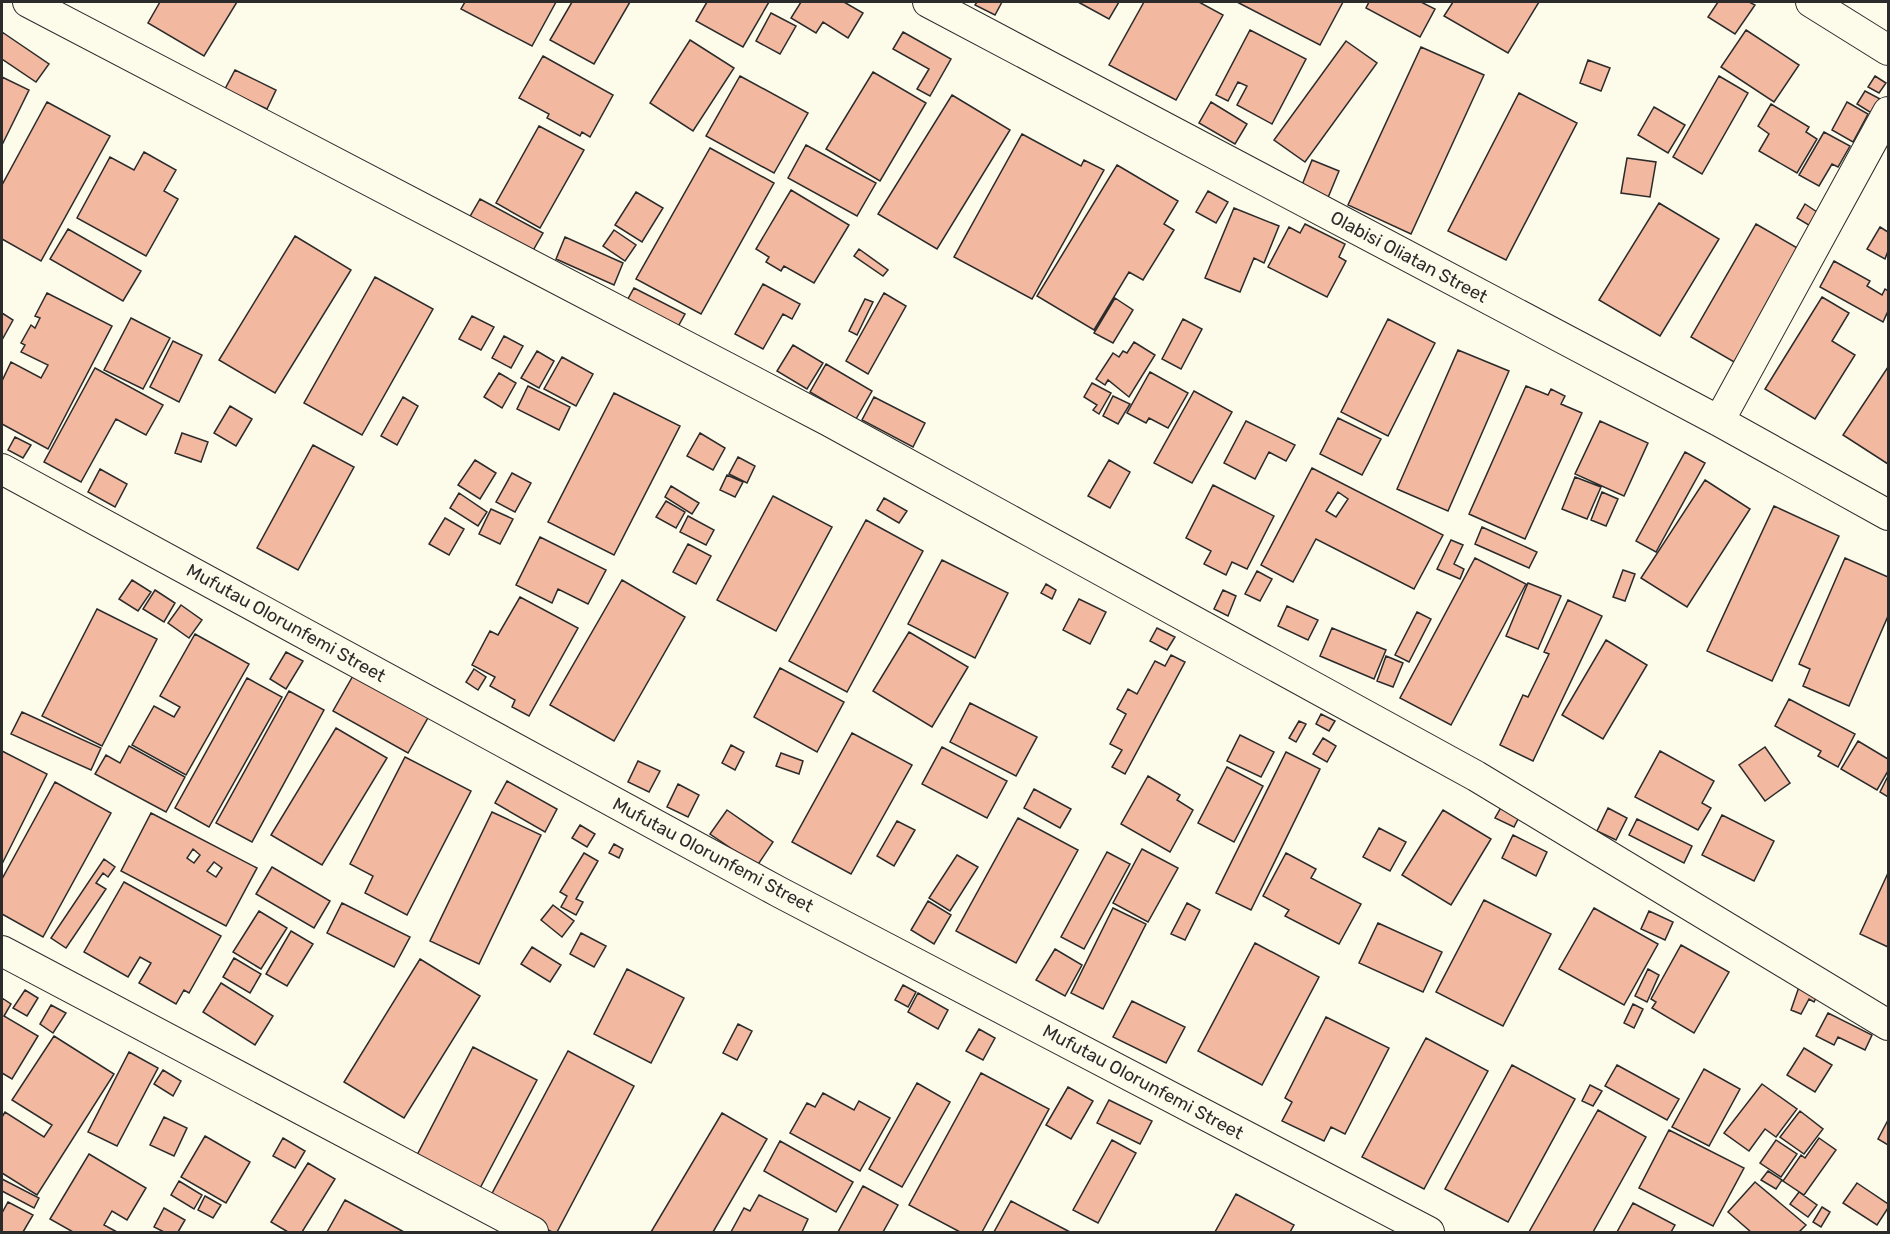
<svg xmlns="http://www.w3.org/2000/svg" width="1890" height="1234" viewBox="0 0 1890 1234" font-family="Rubik,sans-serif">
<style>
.building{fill:#f2b8a0;stroke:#2b2b2b;stroke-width:1.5;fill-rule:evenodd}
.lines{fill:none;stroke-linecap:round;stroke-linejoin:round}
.minor-casing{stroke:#2b2b2b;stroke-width:32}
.minor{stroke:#fdfbea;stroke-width:30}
.labels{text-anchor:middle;stroke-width:4.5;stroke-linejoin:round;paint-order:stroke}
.street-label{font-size:18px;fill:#2b2b2b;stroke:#fdfbea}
</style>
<rect width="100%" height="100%" fill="#fdfbea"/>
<path class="building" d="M160 2H237L204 56 148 23Z
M465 2H556L532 46 461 9Z
M572 2H630L594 64 550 40Z
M707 2H769L743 47 696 21Z
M801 2H844L863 13 848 38 823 22 816 33 791 18Z
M977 2H1002L995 15 975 5Z
M1078 2H1119L1109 19Z
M1144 2H1199L1223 15 1176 100 1109 65Z
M1237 2H1343L1320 45Z
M1369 2H1421L1435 9 1420 37 1366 8Z
M1453 2H1539L1508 53 1444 16Z
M1718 2H1749L1755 5 1735 34 1708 17Z
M771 13 796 26 780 54 756 41Z
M1250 30 1306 59 1272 124 1237 105 1247 86 1238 82 1228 101 1216 95Z
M1746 30 1799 65 1774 102 1721 67Z
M2 32 49 64 36 82 2 59Z
M903 32 951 59 930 96 917 89 929 69 893 49Z
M690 40 734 68 693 131 650 103Z
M1346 41 1377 63 1305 162 1274 140Z
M1421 47 1484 75 1411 234 1348 205Z
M543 56 613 95 590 137 582 132 580 136 547 118 549 114 519 98Z
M1588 60 1610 68 1601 91 1580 83Z
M235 70 276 90 267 109 225 89Z
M873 72 926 103 880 181 826 149Z
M740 76 808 113 774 173 706 136Z
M1719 76 1748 93 1702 174 1673 157Z
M1875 76 1886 83 1879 93 1868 87Z
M2 77 29 90 2 145Z
M1865 91 1882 100 1873 114 1857 104Z
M1519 93 1577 123 1506 260 1448 231Z
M952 95 1010 130 937 249 878 214Z
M47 102 110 136 41 261 2 239V185Z
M1211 102 1247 124 1235 144 1199 123Z
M1847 102 1868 114 1853 142 1832 130Z
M1771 104 1809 127 1806 132 1817 139 1797 173 1759 151 1769 134 1758 126Z
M1654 107 1685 125 1668 153 1638 135Z
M539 126 584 150 540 228 496 203Z
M1824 132 1850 146 1838 167 1832 164 1819 186 1799 175Z
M1022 134 1081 166 1084 160 1104 170 1032 299 954 257Z
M806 145 876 183 857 216 788 178Z
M710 148 774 183 701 314 636 279Z
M144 152 176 170 164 191 178 199 146 256 77 218 110 157 134 170Z
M1627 158 1656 162 1650 197 1621 193Z
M1312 160 1339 171 1327 200 1300 190Z
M1117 165 1178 201 1164 224 1174 230 1143 280 1129 272 1094 330 1037 296Z
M791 190 849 225 814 283 784 266 781 271 766 262 769 257 756 249Z
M1208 191 1228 202 1216 223 1196 212Z
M636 192 663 208 642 242 615 225Z
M480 199 543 233 531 254 468 220Z
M1659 203 1719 239 1660 336 1599 300Z
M1805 204 1820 214 1812 227 1797 218Z
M1234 208 1279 226 1264 263 1254 258 1240 292 1205 278Z
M1305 224 1345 244 1339 257 1346 261 1327 297 1268 267 1289 227 1300 233Z
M1756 224 1806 253 1741 366 1691 337Z
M1880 227 1888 232V251L1885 259 1867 249Z
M68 229 141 271 123 301 50 259Z
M614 230 636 245 625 261 603 246Z
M295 236 351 270 275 393 219 360Z
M565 237 623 263 614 285 556 259Z
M859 249 888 270 883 276 854 256Z
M1834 261 1870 281 1867 286 1882 295 1885 289 1888 291V311L1883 322 1820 287Z
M375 277 433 309 362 435 304 403Z
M763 284 800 304 792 319 783 314 763 349 735 334Z
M634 288 685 314 675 332 624 306Z
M47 293 112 326 48 449 2 424V381L11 362 41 378 48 365 21 352 25 345 21 343 31 325 35 328 40 318 35 316Z
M884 293 906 306 868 374 846 361Z
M1822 297 1849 313 1832 341 1855 355 1815 419 1765 389Z
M1115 298 1133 310 1113 343 1094 333Z
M865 299 873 302 857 335 849 331Z
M2 313 13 320 2 340Z
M472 316 494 327 481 350 459 339Z
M131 318 170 338 143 389 104 370Z
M1183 319 1202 329 1181 369 1162 359Z
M1388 319 1435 343 1388 436 1341 412Z
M504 336 523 346 511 368 492 358Z
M173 341 202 355 179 402 150 387Z
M1134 342 1155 355 1129 397 1108 380 1105 385 1096 379 1113 353 1119 357 1123 351 1127 353Z
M793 345 823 363 807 389 777 371Z
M1458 350 1509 371 1448 511 1397 489Z
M537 351 554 361 539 388 521 378Z
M562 357 593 374 576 406 544 389Z
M826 364 872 391 856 419 810 392Z
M1888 367V464L1843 435Z
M95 368 163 405 146 435 116 419 81 482 44 462Z
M1150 372 1188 393 1168 428 1149 418 1146 423 1127 413Z
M499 373 516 383 502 408 484 397Z
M1092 383 1111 393 1099 414 1093 410 1097 405 1084 397Z
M528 386 570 407 559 430 517 409Z
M1526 386 1548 395 1551 389 1565 396 1561 404 1582 413 1525 539 1469 514Z
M1194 391 1232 412 1192 483 1154 463Z
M614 393 680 426 614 555 548 522Z
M1113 396 1130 404 1118 424 1103 416Z
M403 397 418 406 397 445 381 436Z
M874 397 925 423 913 447 862 420Z
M230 406 252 419 236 446 214 433Z
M1338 418 1381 439 1362 475 1320 454Z
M1246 421 1295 445 1286 461 1269 452 1255 479 1224 463Z
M1600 421 1648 443 1624 496 1575 474Z
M182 433 208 442 201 462 175 453Z
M700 433 725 448 713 470 687 456Z
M15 437 31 445 23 458 8 450Z
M313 445 354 467 298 570 257 548Z
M1685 452 1705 463 1656 552 1636 541Z
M738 457 755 466 747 483 729 474Z
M475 460 496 473 480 499 458 485Z
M1109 460 1130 472 1110 508 1088 496Z
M1312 468 1443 535 1414 589 1316 539 1293 582 1261 565ZM1338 492 1348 499 1336 517 1326 511Z
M100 469 127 484 115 507 88 492Z
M512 473 531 483 515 512 496 502Z
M727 475 743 482 735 497 720 490Z
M1575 477 1601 487 1587 519 1562 509Z
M1705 480 1750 509 1687 607 1641 578Z
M1213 485 1274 516 1247 569 1232 562 1226 575 1204 564 1211 551 1186 538Z
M671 486 699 503 692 514 665 497Z
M1602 492 1618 499 1606 526 1591 520Z
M459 493 487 512 478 526 450 508Z
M773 496 832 527 776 631 717 600Z
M884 498 907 511 899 523 877 510Z
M666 501 685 512 676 528 656 517Z
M1774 506 1839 536 1772 681 1707 651Z
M491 509 513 519 500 544 479 534Z
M688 516 714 530 706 545 680 532Z
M445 518 464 529 449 555 429 544Z
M866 520 923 551 847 692 789 661Z
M1482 527 1537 552 1529 568 1475 544Z
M540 537 606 570 588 604 558 589 552 603 516 585Z
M1451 540 1463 545 1454 564 1464 569 1460 579 1437 569Z
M688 544 711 556 696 584 673 572Z
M1475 558 1526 584 1451 725 1400 698Z
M1845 558 1888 577V616L1849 706 1803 686 1810 669 1799 664Z
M942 560 1008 593 975 658 908 624Z
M1623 570 1635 574 1625 601 1613 597Z
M1257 571 1272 579 1260 601 1245 594Z
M132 580 151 592 138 611 119 599Z
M622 580 685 617 614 741 550 705Z
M1528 583 1561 596 1538 649 1506 636Z
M1046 584 1056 590 1052 599 1041 593Z
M155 590 175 603 164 622 143 609Z
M1223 590 1236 596 1228 616 1214 609Z
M520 597 578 628 529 716 512 707 515 700 490 686 495 677 472 665 490 631 498 635Z
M1079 599 1106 612 1090 644 1063 630Z
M1568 600 1602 616 1533 761 1500 745 1523 695 1528 697 1549 654 1544 652Z
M181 605 202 620 189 638 168 623Z
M1287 606 1318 620 1308 640 1278 626Z
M97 609 157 639 102 746 42 716Z
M1417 612 1431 619 1409 662 1395 655Z
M1157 628 1175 637 1167 650 1150 641Z
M1332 628 1386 650 1374 679 1320 656Z
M909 632 968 667 932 727 873 691Z
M195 634 249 664 186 775 132 745 154 706 174 717 180 707 160 696Z
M1606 640 1647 665 1603 739 1562 715Z
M286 652 303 661 286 689 270 679Z
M1171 655 1185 662 1125 774 1112 767 1122 750 1110 744 1126 714 1117 709 1128 689 1137 694 1155 661 1165 666Z
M1386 656 1403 663 1393 687 1377 681Z
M780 668 844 702 817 752 754 717Z
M474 669 486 677 478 690 466 682Z
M354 674 429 716 408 753 333 711Z
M247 678 282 697 209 827 175 808Z
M289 691 324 710 252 842 216 823Z
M1789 699 1855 734 1838 767 1818 756 1821 751 1775 726Z
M970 703 1037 737 1016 776 950 742Z
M22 712 101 748 91 770 11 734Z
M1321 714 1335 721 1329 731 1316 724Z
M1299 721 1306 724 1296 742 1289 738Z
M336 728 387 758 322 865 271 835Z
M852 733 912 765 851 874 792 842Z
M1240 735 1274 752 1261 777 1227 761Z
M1323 738 1336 746 1327 762 1313 754Z
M1858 741 1888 759V771L1877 790 1841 769Z
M731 745 744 752 735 770 722 763Z
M129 746 185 777 166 812 95 774 106 755 120 763Z
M942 747 1007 781 987 818 922 784Z
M1765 747 1790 783 1765 801 1739 765Z
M2 751 47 774 2 864Z
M1660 751 1714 781 1702 803 1711 808 1698 830 1635 797Z
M1286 752 1320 769 1251 910 1216 893Z
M781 753 803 761 799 774 776 766Z
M405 757 471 791 407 915 365 893 373 876 350 864Z
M638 761 660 771 649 792 628 782Z
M1227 767 1263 786 1234 842 1198 823Z
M1148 776 1180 795 1177 800 1193 810 1170 852 1121 824Z
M1888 776V797L1880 792Z
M507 781 557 809 545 832 495 803Z
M55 782 111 813 43 937 2 914V879Z
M678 784 699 795 688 817 667 807Z
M1034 789 1071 809 1060 828 1024 808Z
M1503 804 1521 813 1514 827 1495 818Z
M1608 808 1627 818 1616 840 1597 831Z
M727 810 773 842 757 866 710 834Z
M1443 810 1491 839 1451 905 1402 875Z
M492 812 541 835 479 964 430 941Z
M151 813 257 868 226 926 121 871ZM193 849 200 855 194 863 187 858ZM214 862 222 868 216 877 207 871Z
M1722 815 1774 841 1754 881 1702 855Z
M1018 818 1078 850 1016 963 956 931Z
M1637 819 1692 846 1684 863 1629 835Z
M897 821 915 830 894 866 877 856Z
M580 825 595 834 587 847 572 838Z
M1379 828 1406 842 1390 871 1363 857Z
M1513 835 1547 852 1536 876 1502 858Z
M614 844 623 849 619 858 609 853Z
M1142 849 1178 868 1148 922 1113 903Z
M1107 852 1130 864 1084 949 1061 937Z
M584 853 598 861 576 899 583 902 576 915 561 907 567 896 560 892Z
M1286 853 1316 869 1311 878 1361 904 1339 944 1285 916 1289 910 1263 896Z
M957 855 978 867 950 911 929 898Z
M104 859 115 867 108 877 103 873 96 883 106 889 66 948 51 938Z
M272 867 330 901 314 928 256 894Z
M1888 873V947L1860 934Z
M124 882 221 936 189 993 184 990 176 1004 139 983 151 963 140 957 128 977 84 952Z
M1484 900 1551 934 1503 1026 1436 992Z
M928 901 951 915 934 944 911 930Z
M342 903 410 937 394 967 327 933Z
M1187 903 1200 910 1185 940 1171 934Z
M553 905 574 921 562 937 541 920Z
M1113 908 1146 924 1103 1009 1071 993Z
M1594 908 1658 944 1624 1005 1559 969Z
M259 911 287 928 261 969 233 952Z
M1649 911 1673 922 1665 940 1641 929Z
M1378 923 1442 952 1423 992 1359 963Z
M291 931 313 944 287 986 266 974Z
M581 933 606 946 594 967 570 954Z
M1255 943 1319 977 1262 1085 1198 1051Z
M1681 945 1729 972 1694 1033 1652 1008 1656 1002 1651 999Z
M532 947 561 965 550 982 521 964Z
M1055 949 1082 965 1065 996 1036 980Z
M234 958 261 974 250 993 223 977Z
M420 959 480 996 404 1118 344 1082Z
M627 969 684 998 651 1063 594 1034Z
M1648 969 1659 975 1647 1002 1635 996Z
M1801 981 1820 990 1814 1002 1809 999 1801 1014 1791 1010Z
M221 983 273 1016 255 1045 203 1012Z
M903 985 916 992 908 1007 895 1000Z
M25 990 38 998 27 1016 13 1008Z
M918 993 948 1010 938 1029 908 1012Z
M2 998 11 1004 4 1016 38 1036 12 1079 2 1073Z
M1132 1001 1185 1027 1166 1063 1113 1037Z
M1633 1004 1643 1009 1634 1028 1624 1023Z
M51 1005 66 1013 53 1033 40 1024Z
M1828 1013 1872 1035 1865 1050 1838 1037 1834 1045 1816 1036Z
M1326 1017 1389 1048 1345 1134 1331 1127 1324 1141 1282 1121 1292 1102 1285 1098Z
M738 1024 752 1031 737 1060 723 1053Z
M979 1029 995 1038 983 1060 966 1051Z
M54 1036 114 1074 37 1195 2 1173V1117L5 1112 44 1137 52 1125 12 1100Z
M1426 1038 1488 1071 1424 1189 1362 1157Z
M473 1047 537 1080 478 1192 415 1159Z
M1804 1048 1832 1065 1815 1092 1787 1075Z
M568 1051 634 1086 557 1232H552L489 1199Z
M129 1052 158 1068 117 1146 88 1132Z
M1512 1065 1575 1099 1508 1222 1445 1189Z
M1617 1065 1679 1099 1667 1120 1605 1086Z
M1704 1069 1740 1089 1709 1146 1672 1127Z
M163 1070 181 1081 173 1096 154 1084Z
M981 1073 1049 1109 982 1232H960L909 1205Z
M917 1083 950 1102 902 1187 869 1169Z
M1762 1084 1797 1109 1776 1137 1765 1129 1749 1151 1724 1133Z
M1590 1085 1602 1091 1593 1106 1582 1101Z
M1068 1087 1093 1101 1071 1139 1046 1125Z
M823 1093 854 1110 859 1101 890 1118 860 1171 790 1133 807 1103 815 1107Z
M1109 1100 1152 1121 1140 1144 1097 1123Z
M1598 1110 1646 1137 1593 1232H1529Z
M1800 1111 1823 1129 1804 1154 1780 1137Z
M722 1113 767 1139 713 1232H651Z
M164 1117 187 1128 174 1156 150 1145Z
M1888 1120V1145L1878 1139Z
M1669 1130 1744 1168 1713 1226 1639 1188Z
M205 1136 250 1162 226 1203 181 1177Z
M283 1138 305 1151 295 1168 273 1156Z
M1819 1138 1836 1150 1804 1195 1783 1181 1801 1155 1805 1158Z
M1112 1140 1136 1153 1098 1223 1073 1210Z
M1776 1140 1797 1154 1781 1177 1760 1163Z
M780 1141 853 1182 836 1212 764 1171Z
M89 1154 146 1188 127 1220 112 1211 104 1225 117 1232H73L50 1219Z
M308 1163 335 1179 302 1232H288L271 1222Z
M1768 1171 1782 1180 1776 1189 1761 1180Z
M2 1179 39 1198 34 1208 2 1191Z
M179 1181 202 1195 194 1209 171 1195Z
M1755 1182 1806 1225 1799 1232H1751L1728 1212Z
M1857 1183 1888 1204V1208L1877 1225 1843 1203Z
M863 1186 898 1205 883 1232H838Z
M1799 1192 1817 1205 1808 1217 1790 1204Z
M1236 1194 1294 1225 1290 1232H1215Z
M759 1195 808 1219 802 1232H731L744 1208 750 1211Z
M205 1196 221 1205 213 1218 198 1210Z
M345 1200 404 1232H327Z
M1011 1201 1070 1232H994Z
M8 1202 33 1215 23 1232H2V1213Z
M1633 1203 1675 1225 1671 1232H1617Z
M1822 1207 1830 1212 1821 1227 1813 1222Z
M164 1208 185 1220 178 1232H164L154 1227Z"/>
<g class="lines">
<defs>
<path id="minor" d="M28 2 829 421 1476 776 1888 1025
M928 2 1719 421 1888 515
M1811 2 1888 50
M1719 421 1888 112
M2 469 779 892 1429 1232
M2 951 533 1232"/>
</defs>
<use href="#minor" class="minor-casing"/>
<use href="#minor" class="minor"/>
</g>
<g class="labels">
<g class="street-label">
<text transform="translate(1409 257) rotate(28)" y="6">Olabisi Oliatan Street</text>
<text transform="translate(286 623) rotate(29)" y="6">Mufutau Olorunfemi Street</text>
<text transform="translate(713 855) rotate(28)" y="6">Mufutau Olorunfemi Street</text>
<text transform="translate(1143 1082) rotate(28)" y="6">Mufutau Olorunfemi Street</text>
</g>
</g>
<rect width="1890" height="1234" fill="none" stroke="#2b2b2b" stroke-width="6"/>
</svg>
